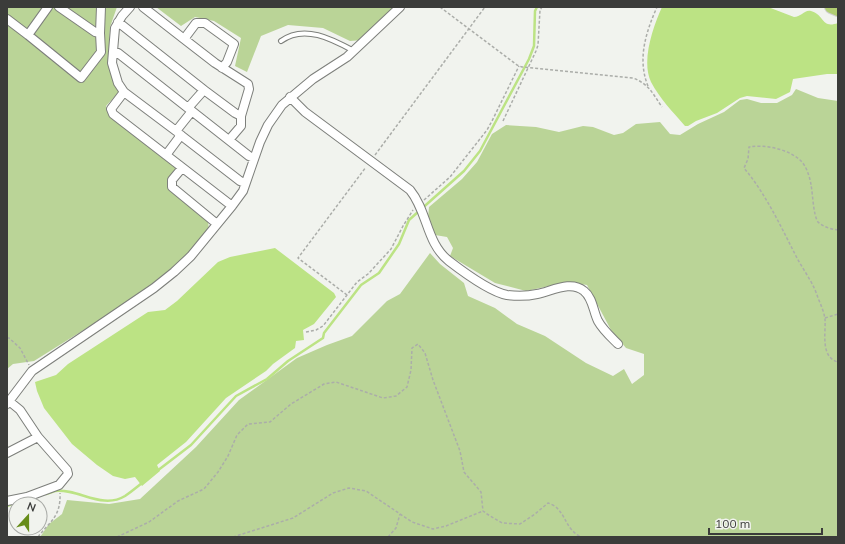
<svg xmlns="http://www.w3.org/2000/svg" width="845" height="544" viewBox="0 0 845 544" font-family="Mulish,sans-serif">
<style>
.green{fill:#bad497}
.water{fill:#bce384}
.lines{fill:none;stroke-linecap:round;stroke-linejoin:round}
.stream{stroke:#bce384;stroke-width:2.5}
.service-casing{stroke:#7d7f7b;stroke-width:6}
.minor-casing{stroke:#7d7f7b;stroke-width:10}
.primary-casing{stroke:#d0d0d0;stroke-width:14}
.path{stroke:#abada9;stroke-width:1.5;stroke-dasharray:3 2;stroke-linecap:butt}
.service{stroke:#fff;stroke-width:4}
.minor{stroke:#fff;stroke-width:8}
.primary{stroke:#b1ce72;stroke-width:12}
</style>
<rect width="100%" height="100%" fill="#f1f3ee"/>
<path class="green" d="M7 7H117L110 27 108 63 119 92 106 106 108 113 176 168 168 180V188L208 221 209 231 172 270 114 311 34 361 13 364 7 369Z
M156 7H395L363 40 350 41 323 28 288 25 261 36 247 72 235 66 241 38 214 21 195 17 181 26Z
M796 89 818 98 838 101V537H40L49 524 62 514 67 500 109 504 140 499 196 447 239 400 297 358 327 345 352 336 387 301 400 294 430 253 440 264 464 283 468 296 495 308 517 324 545 336 586 363 613 376 624 369 632 384 644 375V354L626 348 611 330 587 285 568 282 526 291 495 283 450 256 453 248 447 237 435 235 428 218 429 207 462 179 477 162 492 134 506 125 536 127 559 132 583 126 593 127 614 135 623 133 636 124 660 122 670 134 680 135 698 124 724 112 740 100 747 99 761 103H777L792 95Z"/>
<path class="water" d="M662 7H768L794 17C801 17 805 9 811 11 825 15 821 29 838 23V74H827L793 79 790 92 776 99 747 96 740 98 717 113 696 121 688 126H685C673 112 660 99 651 82 641 61 653 27 662 7Z
M275 248 334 293 336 297 314 324 303 330 304 340 296 341 295 348 273 364 266 371 226 398 186 442 157 465 160 471 142 486 135 477 125 479 113 476 97 465 72 444 44 408 37 391 35 382 56 375 68 364 148 312 165 310 177 301 218 262 230 257Z"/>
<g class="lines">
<path class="stream" d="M157 471 191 445 236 396 267 379 288 361 323 338 324 333 361 285 379 273 399 244 409 220 464 171 480 151 529 59 534 46 535 11 537 7
M46 494C49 493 52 492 55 491 78 488 102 510 125 496 131 492 137 487 142 483
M7 506 14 503"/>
<defs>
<path id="service" d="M281 41C304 24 332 39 354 51"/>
<path id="minor" d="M59 7 95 32 100 33 101 7
M130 7 122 16 115 28 112 63 118 83 124 92 176 131 192 111
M143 7 184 39 196 23H205L234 44 227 62 222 68
M7 19 28 35 48 7
M118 22 204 90 188 108
M28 35 81 78 101 52 100 33
M184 39 215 63 248 84 249 89 241 116 235 113 204 90
M114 51 118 53 249 156 254 158
M124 92 111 109 113 114 166 155
M290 97 305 112 410 190C428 212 426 243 449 261 462 271 491 292 507 295 516 296 528 296 537 294 552 291 571 280 584 291 593 298 593 311 598 321 603 330 611 337 618 344
M178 133 240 181 245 183
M181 135 166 155 232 206
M229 140 241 126V116
M182 168 172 180V187L217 224
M7 404 32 371 154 288 174 272 191 256 232 206 243 191 260 142 268 125 282 105 313 79 347 57 400 7
M7 453 38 437
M7 501 27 497 59 485 68 474 67 470 38 437 20 410 9 401"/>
<path id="primary" d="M831 7 838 10"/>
</defs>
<use href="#service" class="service-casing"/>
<use href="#minor" class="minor-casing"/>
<use href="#primary" class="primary-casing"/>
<path class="path" d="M440 7 517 65 522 67 633 78C649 84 653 94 662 107
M648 86C637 59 646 32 657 7
M503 121 536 51 538 45 540 10 542 7
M375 155 485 7
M424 200 450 177 487 130 492 121 519 66
M838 230C831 229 823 227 818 222 813 214 813 195 811 185 810 177 806 165 800 160 788 149 764 144 749 147L748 159 744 168C766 194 781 227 797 258 804 271 814 284 818 298 821 305 824 312 825 319 826 333 820 357 838 362
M347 295 298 258 366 167
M825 318 838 314
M306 332 316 330 323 326 357 282 368 274 391 249 403 226 413 210
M7 338H9L20 348 29 365
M38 537C50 521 61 517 60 493
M117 537 149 522 178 501 204 489 218 472 228 456 237 435 248 424 270 422 291 404 324 384 336 382 383 398 396 396 407 387 411 370 412 348 418 344 425 353 433 380 460 451 464 472 481 492 483 511 487 514 502 523 520 524 535 514 548 503C551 504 555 506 557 508 567 518 566 529 581 537
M233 537 293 518 333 493 349 488 366 491 412 522 433 529 446 526 483 511
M388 537 396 528 400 514"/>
<use href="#service" class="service"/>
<use href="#minor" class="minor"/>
<use href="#primary" class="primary"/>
</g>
<rect width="845" height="544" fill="none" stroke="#3b3c3a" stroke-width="16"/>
<g transform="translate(28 516) rotate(21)"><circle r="19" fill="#f1f3ee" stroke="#a8aaa6"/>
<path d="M0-3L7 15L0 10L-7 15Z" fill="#678d19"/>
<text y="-6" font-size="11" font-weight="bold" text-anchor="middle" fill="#3b3c3a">N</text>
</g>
<path d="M709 528v6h113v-6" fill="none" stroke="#3b3c3a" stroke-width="2"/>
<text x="715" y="528" font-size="12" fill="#3b3c3a" stroke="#f1f3ee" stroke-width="3" paint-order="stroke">100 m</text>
</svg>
